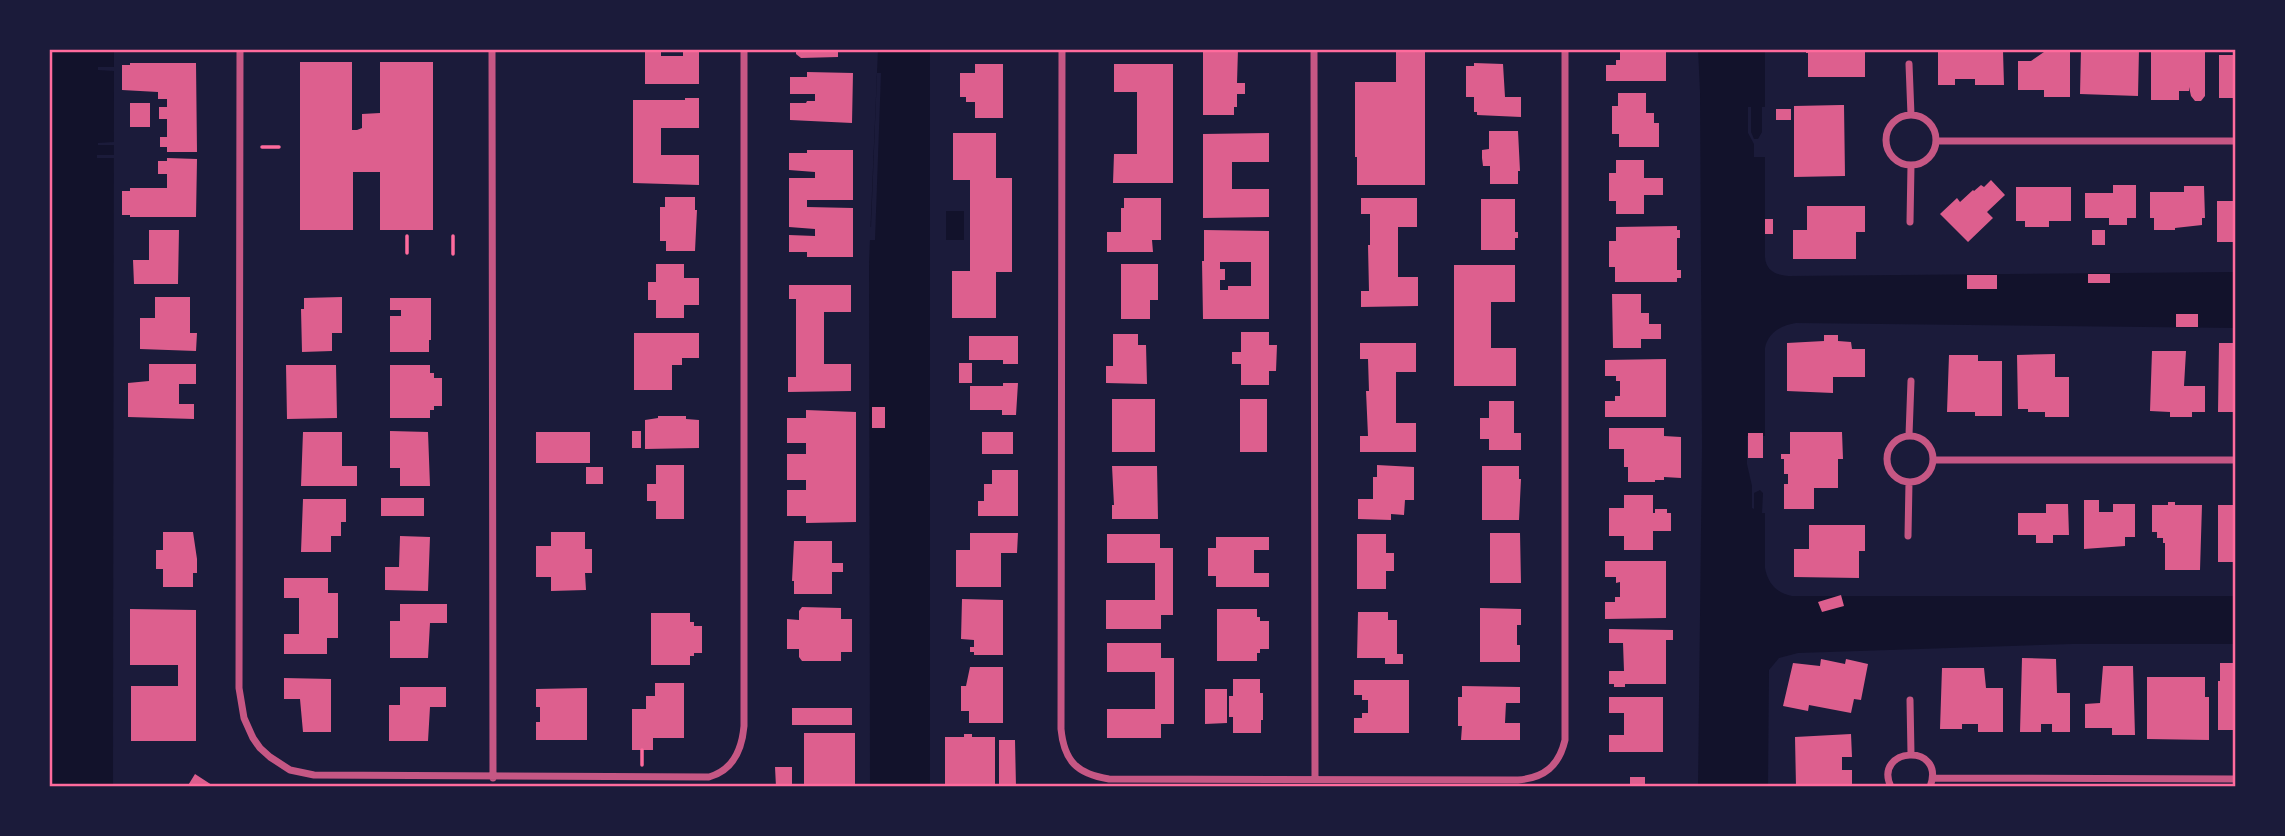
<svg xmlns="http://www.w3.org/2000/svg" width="2285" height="836" viewBox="0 0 2285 836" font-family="'Golos Text',sans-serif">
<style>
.water{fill:#12122b}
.pier{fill:#1b1b3a}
.building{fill:#dd5f8e;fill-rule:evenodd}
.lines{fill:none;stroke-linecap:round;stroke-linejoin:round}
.path{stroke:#ff6b9d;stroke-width:3.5}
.minor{stroke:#c65784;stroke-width:7}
.neatline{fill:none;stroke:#ff6b9d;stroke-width:2.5}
</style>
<rect width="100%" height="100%" fill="#1b1b3a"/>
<path class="water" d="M50 49H114L113 787H49L51 698Z
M878 49H930V787H870L869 263Z
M1698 49H1765V257C1766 271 1776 275 1789 276L2236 272V328L1796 323C1781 325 1768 333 1765 348V568C1768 584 1777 593 1792 596H2236V644H2072L1798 653 1779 658 1769 670 1768 787H1698L1702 446 1700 92Z
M946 211H964V240H946Z"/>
<path class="pier" d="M114 57H118V171H114V158H97V155H114V145H98V143L114 142V71L98 70V67H114Z
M877 73H881L875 240H867V227H871Z
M1748 107H1751V132L1754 139H1758L1762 132V107H1768V157H1754V144L1748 133Z
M1747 436H1765V446H1768V458L1765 459V513H1762L1763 493 1760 490 1754 493V509L1752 508V486L1747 464Z"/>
<path class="building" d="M796 49H838V57L801 58 796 54Z
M1203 49H1238L1237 83H1245V94H1237V107H1234V115H1203Z
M1396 49H1425V185H1357V157H1355V82H1396Z
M1620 49H1675V52H1666V81H1606V65H1616V60H1620Z
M1806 49 1865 50V77H1808V53H1806Z
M1938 49 2003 51 2004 85H1975V79H1955V85H1938Z
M2081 49H2139L2138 96 2080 94Z
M2151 49H2195V51H2205V96L2201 101H2195L2191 96 2189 87V91H2179V100H2151Z
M2070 51V97H2044V90H2018V61H2031L2044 52Z
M645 52H661V56H683V52H699V84H645Z
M2219 55H2236V98H2219Z
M300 62H352V130H357L362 128V114L380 113V62H433V230H380V172H353V230H300Z
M130 63H196L197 152H167V147H160V137H167V119H159V107H167V99H158V92L122 90V65H130Z
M1474 63 1503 64 1505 97H1521V117L1477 115V112H1474V97H1466V66H1474Z
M975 64H1003V118H975V102H966V97H960V73H975Z
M1114 64H1173V183H1113L1114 154H1137V92H1114Z
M807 72 853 73 852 123 790 120V103H806L807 101H815V94H790V77H807Z
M1618 93H1646V113H1654V123H1659V147H1619V134H1612V106H1618Z
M685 98H699V128H661V155H699V185L633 183V100H685Z
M130 103H150V127H130Z
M1841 105H1844L1845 176 1794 177V106Z
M1776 109H1791V120H1776Z
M1489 131H1518L1520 171H1518V184H1490V166H1483L1482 158V150L1489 149Z
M953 133H996V178H1012V272H996V318H952V271H970V180H953Z
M1269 133V162H1232V189H1269V217L1203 218V134Z
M807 150H853V200H807V207L853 208V257H807V252H789V235L815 236V229L789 227V178H815V172L789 170V153H807Z
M167 158 197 159 196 217H130V215H122V191H130V188H167V174H158V161H167Z
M1616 160H1644V178H1663V195H1644V214H1616V201H1609V173H1616Z
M1991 180 2005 195 1987 212 1993 218 1968 242 1940 214 1957 198 1960 202 1973 190 1974 191 1981 185 1984 187Z
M2113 185H2136V218H2127V225H2109V218H2085V193H2113Z
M2184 186H2204L2205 218H2202V225L2175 228V230H2154V218H2150V192H2184Z
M2016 187H2071V221H2049V227H2025V221H2016Z
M665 197H695V210H697L695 251H666V241H660V207H665Z
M1124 198H1161V240H1152L1153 252H1107V232H1121V208H1124Z
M1361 198H1417V227H1398V277H1418V306L1361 307V291H1369L1368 245H1370V214H1361Z
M1481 199H1515V232H1518V238H1515V250H1481Z
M2217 201H2236L2235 242H2217Z
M1807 206H1865V232H1856V259H1793V230H1807Z
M1765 219H1773V234H1765Z
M1677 226V230H1680V238H1677V270H1681V278H1677V282H1615V267H1609V241H1616V227Z
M149 230H179L178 284H134L133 260H149Z
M1204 230 1269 231V319H1203L1202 261H1204ZM1220 262H1251V286H1228V290H1220V280H1225V269H1220Z
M2092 230H2105V245H2092Z
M656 264H684V278H699V305H684V318H656V300H648V282H656Z
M1121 264H1158V300H1150V319H1121Z
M1454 265H1515V302H1491V348H1516V386H1454Z
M2088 274H2110V283H2088Z
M1967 275H1997V289H1967Z
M789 285H851V312H824V364H851V391L788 392V377H796V299H789Z
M1612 294H1641V313H1649V324H1661V339H1641V348H1613Z
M155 297H190V333H197L196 351 140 349V318H155Z
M342 297V333H332V351L302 352 301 309H304V298Z
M390 298H431V340H429V352H390V316H401V310H390Z
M2176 314H2198V327H2176Z
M1241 332H1269V345H1277L1276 371H1269V385H1241V364H1232V352H1241Z
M634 333H699V358H682V365H672V390H634Z
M1113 334H1138V345H1146L1147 384 1106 383V366H1113Z
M1824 335H1838V341L1851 342 1852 349H1865V377H1833V393L1787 391V343L1824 341Z
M969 336H1018V364H1003V360H969Z
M1360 343H1416V372H1396V423H1416V452H1360V436H1368L1366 391H1369L1368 359H1360Z
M2219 343H2236V412H2218Z
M2152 351H2186L2184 386H2205V412H2192V417H2170V412L2150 411Z
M2055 354V377H2069V417H2045V412H2028V409H2018L2017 355Z
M1949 355H1978V361H2002V416H1975V412H1947Z
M1666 359V417H1605V401H1615V396H1620V381H1616V376H1605V360Z
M959 363H972V383H959Z
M149 364H196V384H179V404H194V419L128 417V383L149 381Z
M286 365H336L337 418 287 419Z
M390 365H430V373H434V378H442V406H434V410H430V418H390Z
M1003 383H1018L1016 415H1002V410H970V386H1003Z
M1112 399H1155V452H1112Z
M1240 399H1267V452H1240Z
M1489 401H1514V433H1521V450H1489V439H1480V418H1489Z
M872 407H885V428H872Z
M806 410 856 412V522L806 523V516H787V490H806V480H787V454H806V443H787V418H806Z
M658 416H686V419L699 420V448L645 449V420L658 418Z
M1609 428H1664V436L1681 437V478L1664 477V480H1655V482H1628V467H1624V449H1609Z
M390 431 428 432 430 486H400V468H390Z
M632 431H641V448H632Z
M303 432H342V466H357V486H301Z
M536 432H590V463H536Z
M982 432H1013V454H982Z
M1790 432H1842L1843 459H1838V488H1814V509H1784V484H1788V474H1784V459H1781V454H1790Z
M1748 433H1763V458H1748Z
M656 465H684V519H656V501H647V484H656Z
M1377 465 1414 467V500H1405L1404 515 1391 514V520L1358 519V499H1373V477H1377Z
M1112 466H1157L1158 519H1112V505H1114Z
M1482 466H1519V479H1521L1519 520H1482Z
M586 467H603V484H586Z
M992 470H1018V516H978V501H984V484H992Z
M1624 495H1653V513H1655V509H1667V513H1671V531H1653V550H1624V536H1609V508H1624Z
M381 498H424V516H381Z
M303 499H346V522H341V536H331V552H301Z
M2084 500H2099V512H2113V504H2135V537H2125V546L2084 549Z
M2168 502H2175V505H2202L2200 570H2165V543H2163V538H2157V532H2152V505H2168Z
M2046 504H2068L2069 535H2053V543H2036V535H2018V513H2046Z
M2218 505H2236V562H2218Z
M1809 525H1865V551H1859V578L1794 577V549H1809Z
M163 532H193L197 559V573H193V587H163V569H156V550H163Z
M551 532H585V549H592V573H585L586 590 551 591V577H536V546H551Z
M970 533H1018L1017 553H1001V587H956V550H970Z
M1490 533H1520L1521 583H1490Z
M1107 534H1160V548H1173V615H1161V629H1106V600H1155V563H1107Z
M1357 534H1386V553H1394V571H1386V589H1357Z
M400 536 430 537 428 591 385 590V567H399Z
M1216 537H1269V550H1254V573H1269V587H1216V576H1208V548H1216Z
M794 541H832V563H843V572H832V594H794V581H792Z
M1605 561H1666V618L1605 619V602H1615V597H1620V582L1616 583V577H1605Z
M284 578H328V593H338V638H327V654H284V634H299V598H284Z
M1841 595 1844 606 1822 612 1818 602Z
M962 599 1003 600V655H974V652H970V647H974V640L961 639Z
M400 604H447V623H430L428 658H390V621H400Z
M802 607 841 608V619H852V652H841V661H802L799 657V649H787V619L799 620V611Z
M1480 608 1521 609V625H1517V645H1520V662H1480Z
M130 609 196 610V741H131V686H178V665H130Z
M1217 609H1257V617H1260V621H1269V649H1260V653H1257V661H1217Z
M1358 612H1388V620H1397V654H1403V664H1385V658H1357Z
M651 613H690V622H694V626H702V653H694V656H690V665H651Z
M1609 629 1673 630V640H1666V684H1625V687H1614V684H1609V671H1624L1623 643H1609Z
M1107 643H1161V658H1174V724H1161V738H1107V709H1155V672H1107Z
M2022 658 2056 659 2057 693H2070V732H2052V724H2041V732H2020Z
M1821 659 1845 664 1846 659 1868 664 1861 700 1854 699 1851 713 1809 705 1808 711 1783 706 1793 663 1820 666Z
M2220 663H2236V730H2218V681H2220Z
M2103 666H2133L2135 735H2112V728H2085V704L2100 703Z
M970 667H1003V723H969V711H961V686H966Z
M1942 668H1984L1986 688H2003V732H1978V724H1962V729H1940Z
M2147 677H2205V697H2209V740L2147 739Z
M284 678 331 679V732H303L300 699H284Z
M1233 679H1260V693H1263V720H1261V733H1233V717H1229V696H1233Z
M1354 680H1409V733H1354V718H1362V713H1368V700H1362V695H1354Z
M655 683H684V738H653V750H632V709H646V696H655Z
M1462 686 1520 687V703H1506L1505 723H1520V740H1461L1462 726H1458V697H1462Z
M400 687H446V707H430L428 741H389V705H400Z
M587 688V740H536V722H540V707H536V689Z
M1205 689H1227V723L1205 724Z
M1609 697H1663V752H1609V735H1624V713H1609Z
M792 708H852V725H792Z
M804 733H855V787H804Z
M964 734H972V737H995V787H945V737H964Z
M1851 734 1852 757H1842V770H1852V787H1796L1795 737Z
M999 740H1015L1016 787H999Z
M775 767H792V787H776Z
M195 774 215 787H187Z
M1630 777H1645V787H1630Z"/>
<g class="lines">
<path class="path" d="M262 147H279
M407 236V253
M453 236V254
M642 750V765"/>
<path class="minor" d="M240 49 239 688 244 718 253 738 260 748 270 757 290 770 314 775 709 777C734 770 742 749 744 726V49
M492 49 493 778
M1062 49 1061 729C1064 761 1077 774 1109 779L1518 780C1544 778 1559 766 1565 740V49
M1314 49 1315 778
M1909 64 1911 115
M1886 140a25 25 0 1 1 50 0a25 25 0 1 1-50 0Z
M1936 141H2236
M1910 222 1911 165
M1909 435 1911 381
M1887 459a23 23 0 1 1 46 0a23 23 0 1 1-46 0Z
M1933 460H2236
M1908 536 1909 482
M1910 700 1911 754
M1933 778 2236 779
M1891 787C1872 747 1947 742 1930 787"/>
</g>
<rect width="2285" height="836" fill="none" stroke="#1b1b3a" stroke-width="102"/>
<rect x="51" y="51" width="2183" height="734" class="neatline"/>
</svg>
